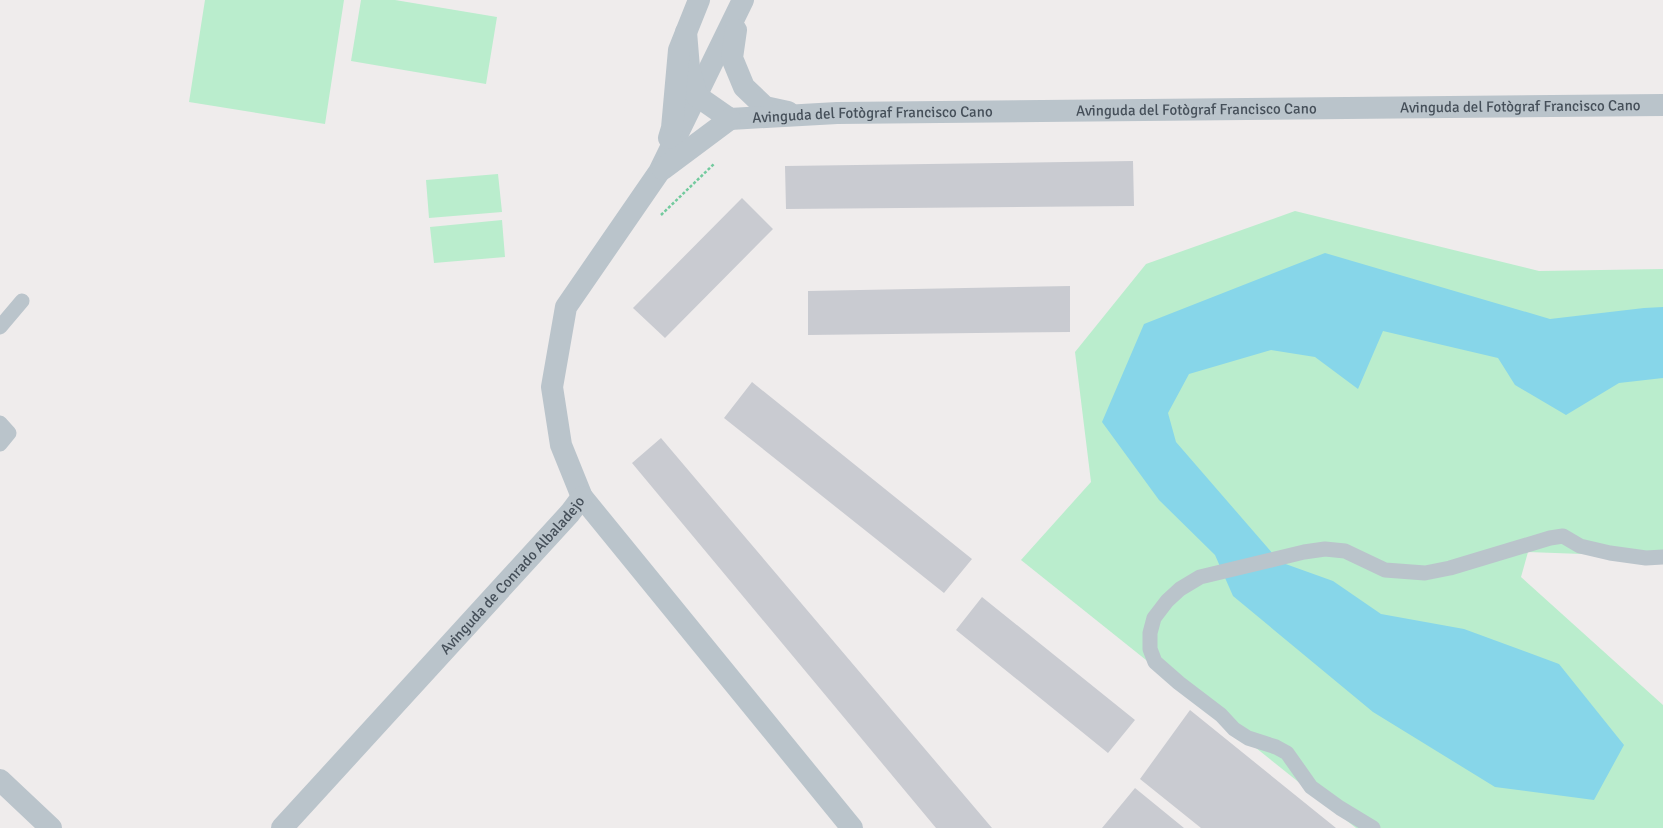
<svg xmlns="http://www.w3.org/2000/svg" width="1663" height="828" viewBox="0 0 1663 828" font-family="Signika,sans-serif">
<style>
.green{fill:#baedcd}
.water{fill:#87d6e9}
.building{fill:#c9cbd1}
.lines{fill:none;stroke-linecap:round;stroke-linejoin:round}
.path{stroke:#73ca9e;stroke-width:2.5;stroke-dasharray:3 2;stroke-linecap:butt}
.service{stroke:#bac4cb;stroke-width:15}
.minor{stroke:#bac4cb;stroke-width:22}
.labels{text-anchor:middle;stroke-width:3.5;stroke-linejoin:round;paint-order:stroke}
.street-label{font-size:15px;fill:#454f59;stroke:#fff}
</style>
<rect width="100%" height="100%" fill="#efecec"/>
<path class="green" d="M205 0H344L325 124 189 102Z
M361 0H395L497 17 486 84 351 61Z
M498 174 502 212 429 218 426 180Z
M1295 211 1539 271 1663 269V557L1528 552 1521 577 1663 705V828H1356L1021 560 1091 482 1075 352 1146 264Z
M502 220 505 257 434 263 430 227Z"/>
<path class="water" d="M1325 253 1550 319 1644 308 1663 307V378L1619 383 1566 415 1515 385 1498 358 1383 331 1358 389 1315 357 1271 350 1189 374 1168 413 1176 442 1280 562 1333 581 1381 614 1464 629 1559 664 1624 745 1594 800 1495 787 1373 712 1233 596 1215 555 1159 500 1102 422 1144 324Z"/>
<path class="building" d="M1133 161 1134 206 786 209 785 166Z
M742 198 773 229 665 338 633 308Z
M1070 286V332L808 335V291Z
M752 382 972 559 944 593 724 418Z
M661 438 992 828H936L632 463Z
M982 597 1135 720 1108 753 956 630Z
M1190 710 1336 828H1201L1140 779Z
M1135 788 1184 828H1102Z"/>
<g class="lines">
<path class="path" d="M661 215 715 163"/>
<path class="service" d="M0 327 22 301
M0 423 9 433 0 444
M1373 828 1340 808 1311 787 1287 753 1276 747 1248 738 1234 729 1221 715 1179 683 1155 662 1150 649V633L1154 618 1167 601 1180 589 1200 577 1304 552 1325 549 1345 551 1385 570 1425 573 1450 568 1550 538 1563 536 1580 546 1610 553 1646 558 1663 557"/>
<g class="minor">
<path d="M743 0 659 172 566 307 552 387 561 445 582 497 852 828"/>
<path d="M736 30 732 58 744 87 765 107 788 112"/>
<path id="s1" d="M686 32 689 68 697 96 730 119 837 113 1663 105"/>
<path d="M669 138 672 128 679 50 699 0"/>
<path d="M663 169 730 119"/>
<path d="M0 780 51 828"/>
<path id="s2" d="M282 828 570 513 582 497"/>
</g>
</g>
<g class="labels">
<g class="street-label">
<text dy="5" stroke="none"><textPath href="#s1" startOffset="896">Avinguda del Fotògraf Francisco Cano</textPath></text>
<text dy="5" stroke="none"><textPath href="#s1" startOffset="572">Avinguda del Fotògraf Francisco Cano</textPath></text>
<text dy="5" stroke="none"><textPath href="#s1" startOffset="248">Avinguda del Fotògraf Francisco Cano</textPath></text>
<text dy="5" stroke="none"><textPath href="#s2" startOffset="342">Avinguda de Conrado Albaladejo</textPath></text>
</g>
</g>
</svg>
